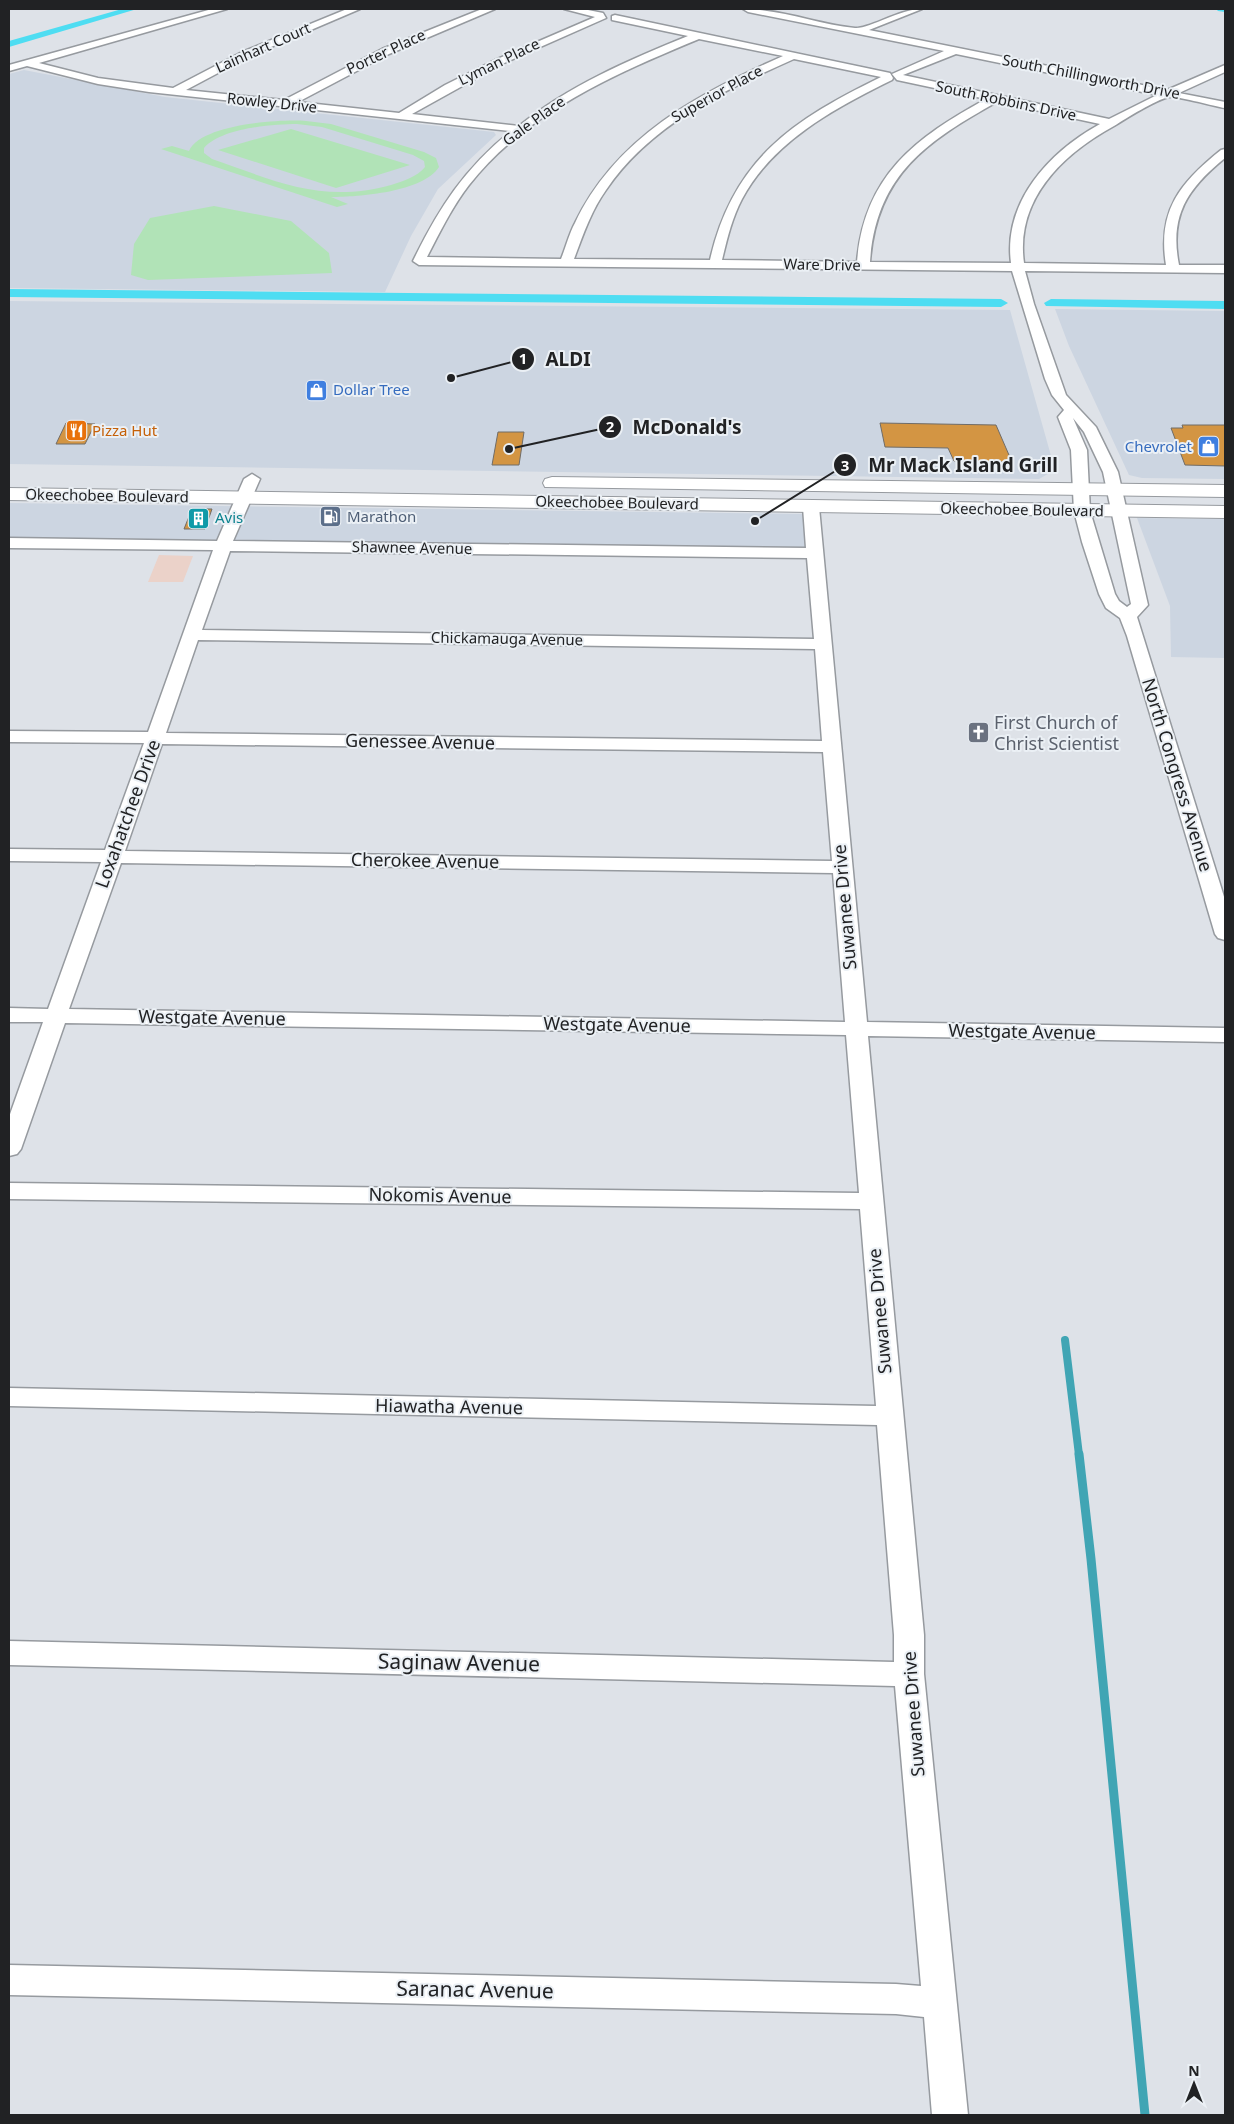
<svg xmlns="http://www.w3.org/2000/svg" width="1234" height="2124" viewBox="0 0 1234 2124" font-family="'Noto Sans',sans-serif">
<style>
.built{fill:#ccd5e1}
.industrial{fill:#ebd2c9}
.green{fill:#b1e3b7;fill-rule:evenodd}
.lines{fill:none;stroke-linecap:round;stroke-linejoin:round}
.stream-far1{stroke:#40a5b4;stroke-width:8}
.stream{stroke:#40a5b4;stroke-width:9}
.canal{fill:#4eddf2;fill-rule:evenodd}
.building{fill:#d39543;stroke:#706c67}
.minor-casing{stroke:#969a9f;stroke-width:3}
.major-casing{stroke:#969a9f;stroke-width:2}
.minor{fill:#fff;fill-rule:evenodd}
.major{fill:#fff;fill-rule:evenodd}
.labels{text-anchor:middle;stroke-width:4;stroke-linejoin:round;paint-order:stroke}
.far-street-label{font-size:15px;fill:#212224;stroke:#ebf0f5}
.far-shop-label{font-size:15px;fill:#366cbe;stroke:#ebf0f5;text-anchor:start}
.far-food-label{font-size:15px;fill:#c56008;stroke:#ebf0f5;text-anchor:start}
.far-service-label{font-size:15px;fill:#4e5e75;stroke:#ebf0f5;text-anchor:start}
.far-culture-label{font-size:15px;fill:#0d838f;stroke:#ebf0f5;text-anchor:start}
.worship-label{font-size:18px;fill:#5b616d;stroke:#ebf0f5;text-anchor:start}
.street-label{font-size:18px;fill:#212224;stroke:#ebf0f5}
.near-street-label{font-size:21px;fill:#212224;stroke:#ebf0f5}
.leader{fill:none;stroke:#212224;stroke-width:2}
.callout-dot{fill:#212224;stroke:#ebf0f5;stroke-width:2}
.mark-label{font-size:15px;text-anchor:middle;font-weight:bold;fill:#fff}
.callout-label{font-size:19px;text-anchor:middle;font-weight:bold;fill:#212224;stroke:#ebf0f5;stroke-width:4;stroke-linejoin:round;paint-order:stroke}
</style>
<rect width="100%" height="100%" fill="#dee2e8"/>
<path class="built" d="M24 70 165 97 494 132 496 135 438 189 411 236 385 292 9 288V74Z
M9 301 1010 310 1055 470 1039 479 9 464Z
M1055 309 1225 311V479L1142 478 1129 475 1069 346Z
M9 503 803 514 807 549 9 540Z
M1137 518 1225 519V658L1171 657 1170 606Z"/>
<path class="industrial" d="M159 555 193 556 183 582H148Z"/>
<path class="green" d="M306 121 331 124 424 152 436 158 439 167C423 192 359 197 331 197L348 204 337 207 161 149 172 146 189 151C201 124 281 119 306 121ZM297 124 322 127 413 155 424 161 425 167C417 177 403 181 391 185 322 204 276 181 212 159L204 153V148C222 128 272 124 297 124Z
M291 129 410 165 336 188 218 150Z
M214 206 291 221 329 253 332 273 148 280 131 275 134 244 150 218Z"/>
<g class="lines">
<path class="stream-far1" d="M1065 1340 1079 1455"/>
<path class="stream" d="M1079 1454 1091 1559 1145 2115"/>
<path class="canal" d="M122 9H137L9 47V41Z
M1216 9H1225V12L1218 11Z
M9 289 1001 299 1008 303 1001 307 9 297Z
M1051 299 1225 301V309L1046 306 1044 303Z"/>
</g>
<path class="building" d="M66 423 95 424 85 444H56Z
M880 423 996 425 1012 462 954 461 948 448 885 447Z
M1182 425H1225V466L1185 465 1171 428H1183Z
M498 432H524L519 465H492Z
M192 509H212L205 529H184Z"/>
<g class="lines">
<defs>
<path id="minor" d="M212 9H227L39 63 98 78 173 88 242 52 347 9H360L250 56 186 90 284 100 382 49 482 9H495L389 54 298 102 399 113 445 85 495 60 595 17 564 9H583L603 13 606 18 502 64 412 114 519 126C568 86 629 60 688 36L612 20V16L615 15 890 73 893 78 892 80C835 108 773 141 742 199 732 218 727 239 722 260L857 262C864 176 915 138 986 99L897 80 892 74 944 51 748 12 743 9C781 9 817 24 855 28 870 29 899 9 922 9L869 30 1167 90 1225 65V72L1179 93 1225 102V108C1213 106 1179 96 1169 97 1155 100 1127 118 1114 126 1063 154 1015 199 1024 263L1166 265C1157 210 1181 182 1221 150L1225 149V158C1188 188 1169 215 1179 265H1225V273L1025 271 1034 304 1066 395 1096 427 1118 472 1148 605 1137 617 1225 900V940L1218 938 1215 934 1127 636 1120 618 1106 608 1099 594 1082 542 1074 511 1071 450 1058 417 1064 410 1052 395 1045 379 1012 271 419 265 413 261C439 208 464 169 511 131L149 92 98 84 27 66 9 71V65ZM699 39 783 56C699 93 616 137 575 223 569 234 566 247 561 259L427 257C440 232 452 207 469 185 526 112 617 73 699 39ZM956 54 1157 95 1109 119 903 75ZM794 59 881 77C793 120 733 159 710 260L574 259C583 235 591 211 606 190 650 125 724 90 794 59ZM997 102 1100 124C1049 152 1003 202 1011 263L870 262C876 175 927 141 997 102ZM1073 418 1084 432 1103 472 1131 604 1127 607 1119 601 1115 594 1090 511 1087 450Z
M252 474 260 479 233 541 806 548 803 507 811 502 817 504 819 507 867 1022 1225 1028V1042L868 1036 924 1635V1674L968 2115H932L924 2017 896 2014 9 1995V1965L896 1984 921 1986 895 1686 9 1665V1641L894 1662V1635L877 1425 9 1406V1388L876 1406 860 1209 9 1199V1183L859 1193 846 1035 65 1023 21 1149 17 1154 9 1156V1117L43 1022H9V1008L48 1009 101 862 9 861V849L105 850 144 743 9 742V731L148 732 213 550 9 548V538L217 541 244 479ZM230 551 807 558 814 639 202 630ZM198 640 815 649 822 741 166 733ZM162 744 823 752 832 861 125 851ZM121 863 833 873 845 1022 69 1009Z"/>
<path id="major" d="M552 477 1225 485V497L545 487 543 483 545 479Z
M9 488 1225 506V518L9 500Z"/>
</defs>
<use href="#minor" class="minor-casing"/>
<use href="#major" class="major-casing"/>
<use href="#minor" class="minor"/>
<use href="#major" class="major"/>
</g>
<defs>
<symbol id="shop-square" viewBox="-11 -11 22 22"><rect x="-9" y="-9" width="18" height="18" rx="4" fill="#3f7fe0" stroke="#ebf0f5"/><path d="M-5-2.5h2.3a2.7 3.5 0 0 1 5.4 0H5L5.5 6h-11ZM-1.5-2.5h3a1.5 2.3 0 0 0-3 0Z" fill="#fff"/></symbol>
<symbol id="restaurant-square" viewBox="-11 -11 22 22"><rect x="-9" y="-9" width="18" height="18" rx="4" fill="#e8710a" stroke="#ebf0f5"/><path d="M-5-6h1v4h1v-4h1v4h1v-4h1v5L-1.5 .5V6h-2V.5L-5-1ZM5-6V6H3V1.5H1.5Q1.5-4 5-6Z" fill="#fff"/></symbol>
<symbol id="fuel-square" viewBox="-11 -11 22 22"><rect x="-9" y="-9" width="18" height="18" rx="4" fill="#5c6f8a" stroke="#ebf0f5"/><path d="M-5.5-6h7V0h2V4h1.3V-2.5L3-4.5l.8-.8L6-3V5H2.5V1h-1V6h-7ZM-4.2-4.7v3.2H.2V-4.7Z" fill="#fff"/></symbol>
<symbol id="building-square" viewBox="-11 -11 22 22"><rect x="-9" y="-9" width="18" height="18" rx="4" fill="#0f9aa8" stroke="#ebf0f5"/><path d="M-4-6H4V6H1V3H-1V6H-4ZM-2.5-4.3h1.7v1.8h-1.7ZM.8-4.3h1.7v1.8H.8ZM-2.5-1h1.7V.8h-1.7ZM.8-1h1.7V.8H.8Z" fill="#fff"/></symbol>
<symbol id="church-square" viewBox="-11 -11 22 22"><rect x="-9" y="-9" width="18" height="18" rx="4" fill="#6b7280" stroke="#ebf0f5"/><path d="M-1.2-6h2.4v3.5h3.3v2.4h-3.3V6h-2.4V-.1h-3.3v-2.4h3.3Z" fill="#fff"/></symbol>
</defs>
<g fill-rule="evenodd">
<use href="#shop-square" x="304" y="378" width="25" height="25"/>
<use href="#restaurant-square" x="64" y="418" width="25" height="25"/>
<use href="#shop-square" x="1196" y="434" width="25" height="25"/>
<use href="#fuel-square" x="318" y="504" width="25" height="25"/>
<use href="#building-square" x="186" y="506" width="25" height="25"/>
<use href="#church-square" x="966" y="720" width="25" height="25"/>
</g>
<g class="labels">
<g class="far-street-label">
<text transform="translate(263 48) rotate(-24)" y="5">Lainhart Court</text>
<text transform="translate(386 52) rotate(-25)" y="5">Porter Place</text>
<text transform="translate(499 62) rotate(-26)" y="5">Lyman Place</text>
<text transform="translate(1091 77) rotate(11)" y="5">South Chillingworth Drive</text>
<text transform="translate(717 94) rotate(-29)" y="5">Superior Place</text>
<text transform="translate(1006 101) rotate(12)" y="5">South Robbins Drive</text>
<text transform="translate(272 103) rotate(6)" y="5">Rowley Drive</text>
<text transform="translate(534 121) rotate(-36)" y="5">Gale Place</text>
<text transform="translate(822 265) rotate(1)" y="5">Ware Drive</text>
<text transform="translate(107 496) rotate(1)" y="5">Okeechobee Boulevard</text>
<text transform="translate(617 503) rotate(1)" y="5">Okeechobee Boulevard</text>
<text transform="translate(1022 510) rotate(1)" y="5">Okeechobee Boulevard</text>
<text transform="translate(412 548) rotate(1)" y="5">Shawnee Avenue</text>
<text transform="translate(507 639) rotate(1)" y="5">Chickamauga Avenue</text>
</g>
<g class="far-shop-label">
<text x="333" y="395">Dollar Tree</text>
<text x="1192" y="452" text-anchor="end">Chevrolet</text>
</g>
<g class="far-food-label">
<text x="92" y="436">Pizza Hut</text>
</g>
<g class="far-service-label">
<text x="347" y="522">Marathon</text>
</g>
<g class="far-culture-label">
<text x="215" y="523">Avis</text>
</g>
<g class="worship-label">
<text x="994" y="729">First Church of<tspan x="994" dy="21">Christ Scientist</tspan></text>
</g>
<g class="street-label">
<text transform="translate(420 742) rotate(1)" y="6">Genessee Avenue</text>
<text transform="translate(1177 775) rotate(73)" y="6">North Congress Avenue</text>
<text transform="translate(128 814) rotate(-70)" y="6">Loxahatchee Drive</text>
<text transform="translate(425 861) rotate(1)" y="6">Cherokee Avenue</text>
<text transform="translate(845 907) rotate(-95)" y="6">Suwanee Drive</text>
<text transform="translate(212 1018) rotate(1)" y="6">Westgate Avenue</text>
<text transform="translate(617 1025) rotate(1)" y="6">Westgate Avenue</text>
<text transform="translate(1022 1032) rotate(1)" y="6">Westgate Avenue</text>
<text transform="translate(440 1196) rotate(1)" y="6">Nokomis Avenue</text>
<text transform="translate(880 1311) rotate(-95)" y="6">Suwanee Drive</text>
<text transform="translate(449 1407) rotate(1)" y="6">Hiawatha Avenue</text>
<text transform="translate(914 1714) rotate(-94)" y="6">Suwanee Drive</text>
</g>
<g class="near-street-label">
<text transform="translate(459 1663) rotate(1)" y="7">Saginaw Avenue</text>
<text transform="translate(475 1990) rotate(1)" y="7">Saranac Avenue</text>
</g>
</g>
<path class="leader" d="M451 378L523 359M509 449L610 427M755 521L845 465"/>
<g class="callout-dot">
<circle cx="451" cy="378" r="5"/>
<circle cx="509" cy="449" r="5"/>
<circle cx="755" cy="521" r="5"/>
<circle cx="523" cy="359" r="12"/>
<circle cx="610" cy="427" r="12"/>
<circle cx="845" cy="465" r="12"/>
</g>
<g class="mark-label">
<text x="523" y="364">1</text>
<text x="610" y="432">2</text>
<text x="845" y="471">3</text>
</g>
<g class="callout-label">
<text x="568" y="366">ALDI</text>
<text x="687" y="434">McDonald's</text>
<text x="963" y="472">Mr Mack Island Grill</text>
</g>
<rect width="1234" height="2124" fill="none" stroke="#212224" stroke-width="20"/>
<g transform="translate(1194 2084)" stroke="#ebf0f5" stroke-width="4" paint-order="stroke">
<path d="M0-4L9 19L0 12L-9 19Z" fill="#212224"/>
<text y="-8" font-size="14" font-weight="bold" text-anchor="middle" fill="#212224">N</text>
</g>
</svg>
